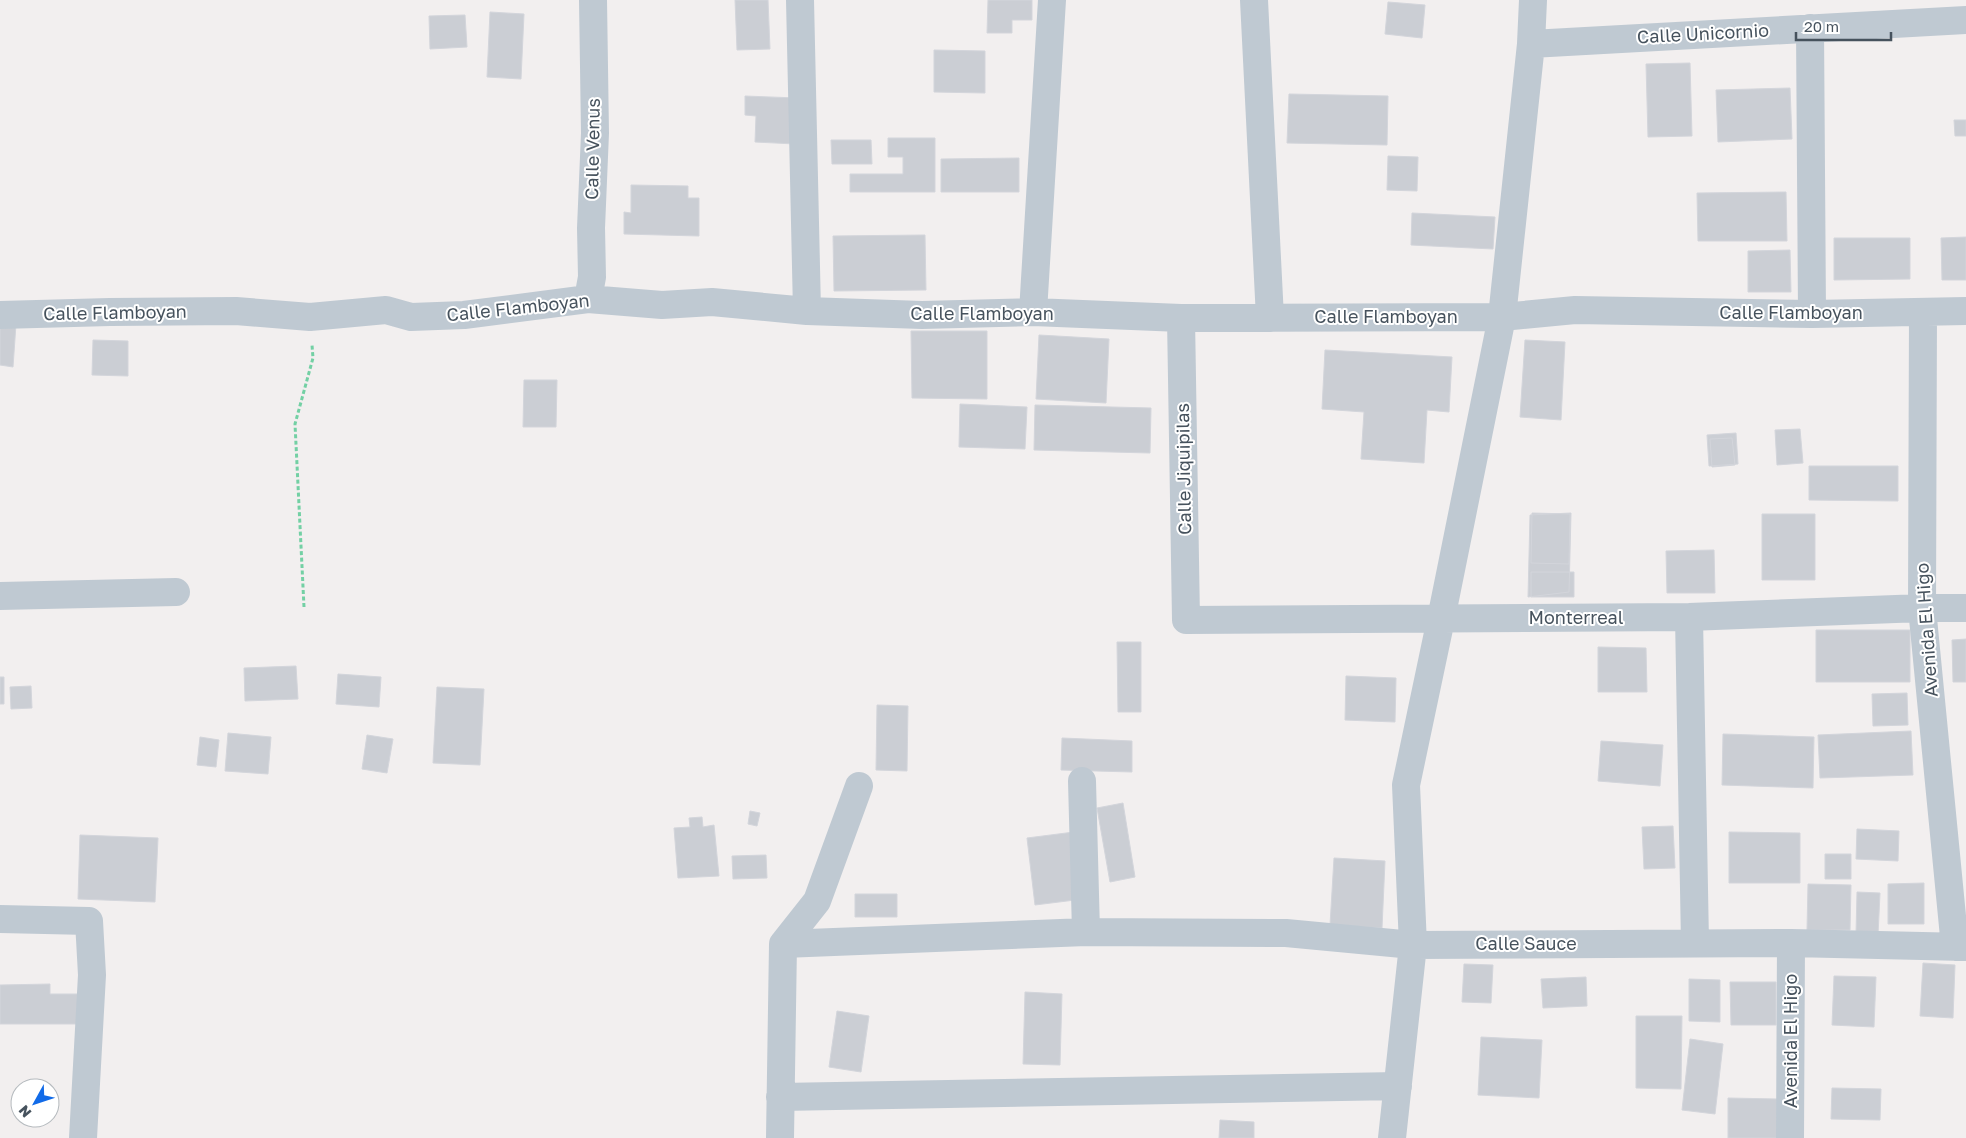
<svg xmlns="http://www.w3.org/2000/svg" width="1966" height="1138" viewBox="0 0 1966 1138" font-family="'Golos Text',sans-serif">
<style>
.building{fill:#cbced4;stroke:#d3d5db}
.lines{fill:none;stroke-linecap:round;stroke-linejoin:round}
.path{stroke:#73d0a4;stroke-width:3;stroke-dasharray:4 2.5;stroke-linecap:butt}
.minor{stroke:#bfc9d2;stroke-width:28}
.labels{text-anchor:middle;stroke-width:4;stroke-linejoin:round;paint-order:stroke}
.street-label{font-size:18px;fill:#46525d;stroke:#fff}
</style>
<rect width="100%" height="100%" fill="#f2efef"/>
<path class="building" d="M735 0H768L770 49 737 50Z
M988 0H1032V20H1012V33H987Z
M1388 2 1425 5 1422 38 1385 34Z
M490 12 524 14 521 79 487 77Z
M465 15 467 47 430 49 429 16Z
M934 50 985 51V93L934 92Z
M1690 63 1692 136 1648 137 1646 64Z
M1790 88 1792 139 1718 142 1716 90Z
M1289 94 1388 96 1387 145 1287 143Z
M745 96 797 98 795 144 755 142 756 116 745 115Z
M1954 120H1966V136H1955Z
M888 138H935V192H850V174H903V157H888Z
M831 140H871L872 164H832Z
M1388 156 1418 157 1417 191 1387 190Z
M1019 158V192H941V159Z
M631 185 688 186V198H699V236L624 234V212L631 213Z
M1786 192 1787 241H1698L1697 193Z
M1412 213 1495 217 1493 249 1411 245Z
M925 235 926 290 834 291 833 236Z
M1966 237V280H1942L1941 238Z
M1834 238H1910V279L1834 280Z
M1790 250 1791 292H1748V251Z
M0 323 16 324 13 367 0 365Z
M911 331H987V399L912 398Z
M1039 335 1109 339 1106 403 1036 399Z
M93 340 128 341V376L92 375Z
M1525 340 1565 342 1561 420 1520 417Z
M1325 350 1452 357 1449 412 1427 410 1424 463 1361 459 1364 412 1322 409Z
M524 380H557L556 427H523Z
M960 404 1027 407 1025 449 959 447Z
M1035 405 1151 408 1150 453 1034 450Z
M1800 429 1803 463 1777 465 1775 430Z
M1736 433 1738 464 1709 466 1707 435Z
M1732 438 1735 465 1712 467 1710 439Z
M1809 466H1898V501L1809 500Z
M1532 513 1570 514 1569 564 1531 563Z
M1571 513 1569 592 1528 597 1530 515Z
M1762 514H1815V580H1762Z
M1714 550 1715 593H1667L1666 551Z
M1531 572H1574V597H1531Z
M1816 630H1910V682H1816Z
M1966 639V682H1953L1952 640Z
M1117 642H1141V712H1118Z
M1598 647 1646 648 1647 692H1598Z
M296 666 298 699 245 701 244 668Z
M338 674 381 677 379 707 336 704Z
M1346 676 1396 678 1395 722 1345 720Z
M0 677H4V704H0Z
M31 686 32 708 11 709 10 687Z
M437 687 484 689 480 765 433 763Z
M1907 693 1908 725 1873 726 1872 694Z
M877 705 908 706 907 771 876 770Z
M1911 731 1913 775 1820 778 1818 735Z
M228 733 271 737 268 774 225 771Z
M1723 734 1814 737 1813 788 1722 785Z
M367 735 393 739 387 773 362 769Z
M200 737 219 740 216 767 197 765Z
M1062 738 1132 741V772L1061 770Z
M1601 741 1663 745 1660 786 1598 781Z
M1123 803 1135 877 1110 882 1097 808Z
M750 811 760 813 757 826 748 824Z
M702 817 703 827 714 825 719 876 678 878 674 828 690 827 689 818Z
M1673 826 1675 868 1644 869 1642 827Z
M1857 829 1899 831 1898 861 1856 859Z
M1074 832 1083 899 1035 905 1027 838Z
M1729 832 1800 833V883H1729Z
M80 835 158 838 155 902 78 899Z
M1825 854H1851V879H1825Z
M766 855 767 878 733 879 732 856Z
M1334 858 1385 861 1382 928 1330 925Z
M1924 883V924H1888V884Z
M1808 884 1851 885 1850 930H1807Z
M1857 892 1880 893 1878 935 1856 934Z
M855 894H897V917H855Z
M1923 963 1955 965 1953 1018 1920 1016Z
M1464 964 1493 965 1491 1003 1462 1002Z
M1834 976 1876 977 1874 1027 1832 1025Z
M1586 977 1587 1006 1543 1008 1541 979Z
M1689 979 1720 980V1022L1689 1021Z
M1730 982H1776V1025H1731Z
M50 984V994H82L83 1024H0V985Z
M1025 992 1062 994 1060 1065 1023 1064Z
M837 1011 869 1016 861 1072 829 1067Z
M1636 1016H1682L1681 1089 1636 1088Z
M1481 1037 1542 1040 1539 1098 1478 1095Z
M1690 1039 1723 1044 1715 1114 1682 1110Z
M1832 1088 1881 1089 1880 1120 1831 1119Z
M1728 1098 1777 1099V1138H1728Z
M1220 1120 1254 1122V1138H1219Z"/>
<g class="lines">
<path class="path" d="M304 607 295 424 313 358 312 345"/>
<path class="minor" d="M800 0 807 311
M1254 0 1270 318
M1810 28 1812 314
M1531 44 1966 20
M588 299 592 277 591 228 595 133 593 0
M1033 312 1052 0
M1923 312 1922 608 1955 947
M0 315 110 312 236 311 310 317 386 310 411 317 464 315 588 299 662 305 712 302 807 311 922 315 1033 312 1181 318 1502 317 1575 310 1812 314 1966 311
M1181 318 1186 620 1689 617 1922 608H1966
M0 596 176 592
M1689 617 1695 943
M1082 781 1086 932
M0 919 89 921 92 975 83 1138
M783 944 1086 932 1286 933 1413 945 1791 943 1966 947
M780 1097 1398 1086
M780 1138 783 944 817 901 859 786
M1392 1138 1413 945 1406 785 1441 619 1502 317 1531 44 1533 0
M1790 1138 1791 943"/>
</g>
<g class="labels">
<g class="street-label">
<text transform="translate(1703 34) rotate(-3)" y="6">Calle Unicornio</text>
<text transform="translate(593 149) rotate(-89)" y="6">Calle Venus</text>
<text transform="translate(518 308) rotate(-6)" y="6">Calle Flamboyan</text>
<text transform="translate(115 313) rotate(-1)" y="6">Calle Flamboyan</text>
<text x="1791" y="319">Calle Flamboyan</text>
<text x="982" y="320">Calle Flamboyan</text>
<text x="1386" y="323">Calle Flamboyan</text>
<text transform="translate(1184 469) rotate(-91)" y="6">Calle Jiquipilas</text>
<text x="1576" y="624">Monterreal</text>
<text transform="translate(1927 630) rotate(-94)" y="6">Avenida El Higo</text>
<text x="1526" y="950">Calle Sauce</text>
<text transform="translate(1791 1041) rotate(-90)" y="6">Avenida El Higo</text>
</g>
</g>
<g transform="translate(35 1103) rotate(230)"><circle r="24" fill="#ffffff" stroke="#b5babe"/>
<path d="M0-4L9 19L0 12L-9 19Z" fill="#126be8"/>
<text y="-8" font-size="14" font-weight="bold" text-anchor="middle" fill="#46525d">N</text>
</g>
<path d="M1796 32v8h95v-8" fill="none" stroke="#46525d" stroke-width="2.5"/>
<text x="1804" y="32" font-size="15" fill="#46525d" stroke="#ffffff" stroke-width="4" paint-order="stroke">20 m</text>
</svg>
